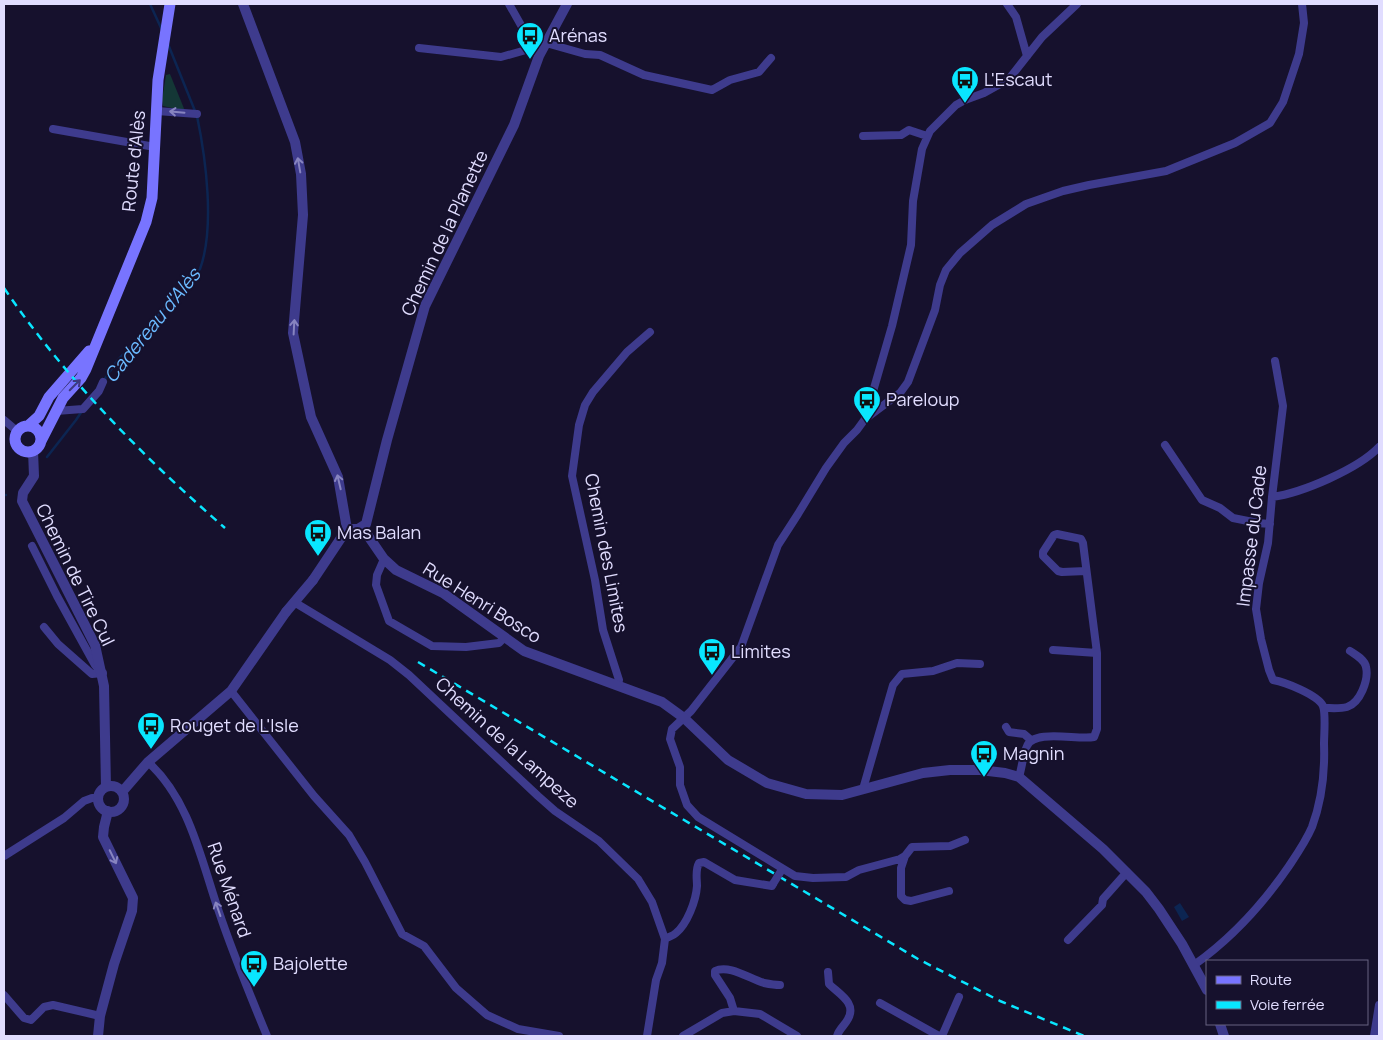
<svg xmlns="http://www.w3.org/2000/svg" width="1383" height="1040" viewBox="0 0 1383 1040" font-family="Manrope,sans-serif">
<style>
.green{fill:#143736}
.water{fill:#0c2552}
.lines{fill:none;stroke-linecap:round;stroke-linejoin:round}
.stream{stroke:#0c2552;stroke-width:2.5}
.minor{stroke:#3e3b8d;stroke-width:8}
.tertiary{stroke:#3e3b8d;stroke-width:10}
.secondary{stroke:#7874ff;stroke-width:11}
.rail{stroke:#09e6ff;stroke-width:2.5;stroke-dasharray:8 6;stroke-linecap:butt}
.minor-bridge{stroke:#3e3b8d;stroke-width:8}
.tertiary-bridge{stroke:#3e3b8d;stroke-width:10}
.oneway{stroke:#8784c0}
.oneway2{stroke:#3d3981}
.labels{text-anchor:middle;stroke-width:4;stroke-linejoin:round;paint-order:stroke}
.poi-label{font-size:18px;fill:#e1ddff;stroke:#16112d;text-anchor:start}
.street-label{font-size:18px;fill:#e1ddff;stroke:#16112d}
.water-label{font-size:19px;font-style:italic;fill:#6bbaff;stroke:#16112d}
</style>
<rect width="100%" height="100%" fill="#16112d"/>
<path class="green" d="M170 74 185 111 163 106 162 100 166 75Z"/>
<path class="water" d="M1180 903 1189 917 1182 921 1174 907Z"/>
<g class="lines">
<path class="stream" d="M150 4 162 30
M168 44 195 111
M104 380 117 361 200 269C215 228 206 159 197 116
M47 457 76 420 82 411
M4 495H6"/>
<path class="minor" d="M509 4 535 50
M1007 4 1016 17 1027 56
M546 43 585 54 600 55 644 75 712 90 730 80 759 72 771 58
M419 48 501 57 533 48
M157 111 197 114
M53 129 155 147
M863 136 901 135 909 130 927 136
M56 411 83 409 99 391 103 382
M865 419 900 393 908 382 935 310 940 285 946 270 960 253 992 225 1026 204 1063 191 1089 185 1166 171 1235 143 1270 123 1283 102 1299 54 1304 23 1302 4
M4 420 17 431
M1165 445 1202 500 1220 508 1233 518 1258 523 1270 524
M1272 497C1302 493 1358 469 1379 447
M32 546 57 596 95 665 99 670
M384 559 377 575 376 585 389 621 432 646 466 647 499 643 504 638
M294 602 390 660 409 675 538 796 555 811 599 841 638 879 652 902 665 939
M44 627 58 644 92 674 103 673
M1053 650 1097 653
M618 685 619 680 603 630 595 580 572 476 579 425 585 405 593 392 627 352 650 332
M231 691 314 796 349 835 365 862 402 934 424 946 456 988 487 1015 518 1029 559 1036
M1324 708C1331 708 1340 709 1347 707 1360 703 1369 680 1366 667 1365 660 1356 655 1350 651
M1006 727 1009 732 1024 734 1031 740
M148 762C190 800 201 860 219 912 233 954 250 995 267 1036
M1019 777C1022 767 1023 755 1027 746 1034 729 1077 740 1094 737L1097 729V653L1083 543 1081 539 1057 534 1054 535 1043 552V556L1058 571 1062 572 1086 571
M863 789 893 685 902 674 933 671 957 663 980 664
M965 840 950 846 912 847 905 856 900 859 859 870 846 877 813 878 795 876 698 817 687 805 680 785V767L670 739 672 729 691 711 741 647 778 545 798 514 826 468 844 443 857 430 865 419 892 326 911 245 913 201 922 149 930 131 956 105 965 100 984 93 1009 79 1042 37 1077 4
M4 856 64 818 84 801 92 798H98
M905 856 901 868V896L905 900 911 901 949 891
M1068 940 1102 905 1103 899 1127 872
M1194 965C1232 938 1263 904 1289 866 1297 854 1306 841 1312 827 1322 800 1325 772 1324 744 1324 735 1326 714 1323 706 1318 695 1285 682 1273 680L1269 670 1261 639 1256 609 1259 583 1268 543 1272 497 1283 406 1275 361
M828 972 829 984C839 994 857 1003 848 1019 845 1025 839 1029 837 1036
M4 995 24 1018 31 1020 44 1007 53 1005 100 1016
M880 1003 939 1036
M734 1011 730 998 715 975V971C729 964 750 979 764 983 769 984 775 985 780 985
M647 1036 656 980 662 963 665 939C668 937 673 936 676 933 687 924 696 901 697 886 697 878 695 870 699 863L704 862 735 880 772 886 773 884
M683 1036 722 1013 734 1011 760 1014 797 1036
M942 1036 959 997
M1374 1036 1379 1005"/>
<path class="tertiary" d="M243 4 295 142 301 174 303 215 293 333 311 417 338 477 347 529
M33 451 34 476 23 493 22 501 95 645 104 686 106 787
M362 527 384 559 396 570 443 593 524 651 662 702 684 718 728 760 767 783 806 794 842 795 923 773 950 770H980L1005 773 1019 777 1103 849 1146 892 1159 909 1182 944 1207 990
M347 529H358L366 524 387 440 425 306 514 125 539 56 567 4
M313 580 347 529
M98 799a13 13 0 1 1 26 0a13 13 0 1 1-26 0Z
M122 792 148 762 231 691 286 612
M1220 1024 1224 1036
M98 1036 100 1016 114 964 132 911 133 898 103 837 104 827 108 811"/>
<path class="secondary" d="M29 425 39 416 49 397 89 351
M15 439a13 13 0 1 1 26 0a13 13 0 1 1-26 0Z
M41 441 63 398 81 378 86 369 146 222 152 198 158 80 170 4"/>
<path class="rail" d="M4 288C66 379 142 456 225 528
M418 662 918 959 1000 1001 1084 1036"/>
<path class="minor-bridge" d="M773 884 781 871"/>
<path class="tertiary-bridge" d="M286 612 313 580"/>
</g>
<defs><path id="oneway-shaft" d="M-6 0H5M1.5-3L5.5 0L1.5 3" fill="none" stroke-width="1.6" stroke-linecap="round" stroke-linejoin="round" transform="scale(1.25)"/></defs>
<g class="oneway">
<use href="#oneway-shaft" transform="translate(177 112) rotate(-175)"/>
<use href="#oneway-shaft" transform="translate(299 165) rotate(-100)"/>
<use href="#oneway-shaft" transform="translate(294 327) rotate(-87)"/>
<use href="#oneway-shaft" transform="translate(339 482) rotate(-103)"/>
<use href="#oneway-shaft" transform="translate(113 857) rotate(64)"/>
<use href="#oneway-shaft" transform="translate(218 909) rotate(-109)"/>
</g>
<use class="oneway2" href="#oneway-shaft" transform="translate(75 385) rotate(-45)"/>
<defs>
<symbol id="bus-pin" viewBox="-11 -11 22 30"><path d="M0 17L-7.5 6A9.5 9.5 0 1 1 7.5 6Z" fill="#09e6ff" stroke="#16112d"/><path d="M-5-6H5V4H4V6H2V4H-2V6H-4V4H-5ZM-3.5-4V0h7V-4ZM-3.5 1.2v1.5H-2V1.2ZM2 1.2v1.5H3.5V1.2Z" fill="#111"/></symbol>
</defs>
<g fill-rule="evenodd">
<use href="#bus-pin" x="514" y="20" width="32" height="43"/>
<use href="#bus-pin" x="949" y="64" width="32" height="43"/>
<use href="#bus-pin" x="851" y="384" width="32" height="43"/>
<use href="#bus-pin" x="302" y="517" width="32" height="43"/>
<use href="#bus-pin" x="696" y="636" width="32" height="43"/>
<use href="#bus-pin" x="135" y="710" width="32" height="43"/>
<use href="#bus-pin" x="968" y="738" width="32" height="43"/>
<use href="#bus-pin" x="238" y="948" width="32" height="43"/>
</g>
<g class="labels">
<g class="poi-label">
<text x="549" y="42">Arénas</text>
<text x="984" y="86">L'Escaut</text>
<text x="886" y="406">Pareloup</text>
<text x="337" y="539">Mas Balan</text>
<text x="731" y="658">Limites</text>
<text x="170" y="732">Rouget de L'Isle</text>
<text x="1003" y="760">Magnin</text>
<text x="273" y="970">Bajolette</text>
</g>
<g class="street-label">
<text transform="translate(134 161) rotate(-84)" y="6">Route d'Alès</text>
<text transform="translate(445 233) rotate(-65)" y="6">Chemin de la Planette</text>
<text transform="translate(1252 536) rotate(-83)" y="6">Impasse du Cade</text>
<text transform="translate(606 553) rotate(79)" y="6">Chemin des Limites</text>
<text transform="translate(75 575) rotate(64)" y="6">Chemin de Tire Cul</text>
<text transform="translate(482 603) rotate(32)" y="6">Rue Henri Bosco</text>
<text transform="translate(507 743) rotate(42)" y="6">Chemin de la Lampeze</text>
<text transform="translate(229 890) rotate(71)" y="6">Rue Ménard</text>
</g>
<g class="water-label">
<text transform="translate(152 325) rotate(-51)" y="7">Cadereau d'Alès</text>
</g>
</g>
<rect width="1383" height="1040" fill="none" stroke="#e1ddff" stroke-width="10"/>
<rect x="1206" y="960" width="162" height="65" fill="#16112d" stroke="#676381"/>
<rect x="1216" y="976" width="25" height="8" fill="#7874ff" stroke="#676381"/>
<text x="1250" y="985" font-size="15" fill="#e1ddff">Route</text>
<rect x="1216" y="1001" width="25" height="8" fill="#09e6ff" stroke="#676381"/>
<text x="1250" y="1010" font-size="15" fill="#e1ddff">Voie ferrée</text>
</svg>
